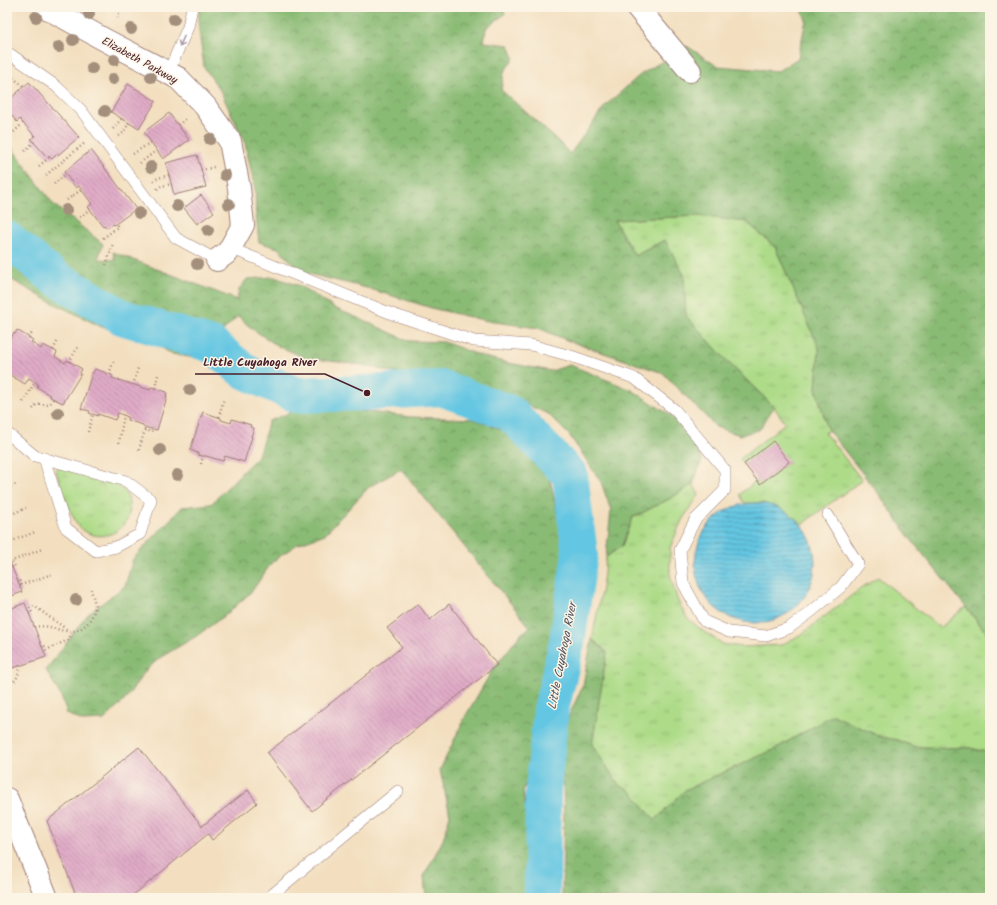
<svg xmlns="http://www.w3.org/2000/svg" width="997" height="905" viewBox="0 0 997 905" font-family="Kalam,sans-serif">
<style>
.grass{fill:url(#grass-tufts);stroke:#7c7d5a}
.forest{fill:url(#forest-crowns);stroke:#6a6d50}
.water{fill:url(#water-rules);stroke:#577286}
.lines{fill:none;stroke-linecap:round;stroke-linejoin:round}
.river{stroke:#64c6e2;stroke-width:36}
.building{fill:url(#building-back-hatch)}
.service-casing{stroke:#9e7f76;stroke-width:12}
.minor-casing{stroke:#9e7f76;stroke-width:24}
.tertiary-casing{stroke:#9e7f76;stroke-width:24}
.path{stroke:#9e7f76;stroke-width:2.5;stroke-dasharray:1 3;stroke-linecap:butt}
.service{stroke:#fff;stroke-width:11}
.minor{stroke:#fff;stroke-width:22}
.tertiary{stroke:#fff;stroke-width:22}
.tree{fill:#a48f7b}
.oneway{stroke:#ae9aa0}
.labels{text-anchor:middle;stroke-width:3;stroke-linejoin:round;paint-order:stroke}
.street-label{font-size:11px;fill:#4a1f2b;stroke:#fcf5e5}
.water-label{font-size:12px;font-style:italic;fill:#525162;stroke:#fcf5e5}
.leader{fill:none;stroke:#4a1f2b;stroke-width:1.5}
.callout-dot{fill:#4a1f2b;stroke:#fcf5e5;stroke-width:1.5}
.callout-label{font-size:12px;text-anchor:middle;font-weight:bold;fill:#4a1f2b;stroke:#fcf5e5;stroke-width:3;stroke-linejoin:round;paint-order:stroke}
</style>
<defs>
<pattern id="grass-tufts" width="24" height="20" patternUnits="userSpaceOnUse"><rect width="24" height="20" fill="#addb88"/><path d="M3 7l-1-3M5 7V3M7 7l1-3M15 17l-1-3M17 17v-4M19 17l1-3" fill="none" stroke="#96bc76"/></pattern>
<pattern id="forest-crowns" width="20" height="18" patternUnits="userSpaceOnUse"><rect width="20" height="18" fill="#8abb74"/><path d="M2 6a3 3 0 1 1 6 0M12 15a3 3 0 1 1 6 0" fill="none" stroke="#73975f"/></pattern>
<pattern id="water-rules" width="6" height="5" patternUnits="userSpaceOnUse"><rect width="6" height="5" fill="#64c6e2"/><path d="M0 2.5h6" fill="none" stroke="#54a0b7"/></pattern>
<pattern id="building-back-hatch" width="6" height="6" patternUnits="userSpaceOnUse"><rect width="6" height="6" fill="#e0abc7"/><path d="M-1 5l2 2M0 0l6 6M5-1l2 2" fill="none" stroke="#b88ba2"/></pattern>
</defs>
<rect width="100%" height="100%" fill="#fcf5e5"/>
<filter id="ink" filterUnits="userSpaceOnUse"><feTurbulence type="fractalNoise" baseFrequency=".025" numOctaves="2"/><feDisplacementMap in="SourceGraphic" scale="8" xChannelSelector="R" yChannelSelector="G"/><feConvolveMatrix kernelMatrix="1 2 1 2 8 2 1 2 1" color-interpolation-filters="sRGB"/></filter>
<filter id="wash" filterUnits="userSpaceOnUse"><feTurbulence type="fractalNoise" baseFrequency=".012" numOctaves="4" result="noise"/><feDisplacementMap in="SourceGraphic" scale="16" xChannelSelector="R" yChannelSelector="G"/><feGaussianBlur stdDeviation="0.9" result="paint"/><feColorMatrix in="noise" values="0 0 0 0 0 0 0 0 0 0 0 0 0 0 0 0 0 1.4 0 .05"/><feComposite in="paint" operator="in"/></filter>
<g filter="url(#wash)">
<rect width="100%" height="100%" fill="#f3dfc0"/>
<path class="grass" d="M698 216 747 222 775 247 819 348 816 389 828 430 825 433 862 480 801 525 798 520 764 503H744L740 494 757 480 760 484 789 462 744 464 740 459 785 423 774 407 728 362 686 316 684 275 664 240 635 256 614 220Z
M61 467 118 485C124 489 128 495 129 503 135 531 96 548 78 525 69 513 62 486 56 471L57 468Z
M693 484 699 495 682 520 670 548V574L677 599 687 618 703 631 723 644 741 647 781 645 802 634 860 589 878 577 940 628 964 608H966L990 637V753L970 748 915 747 897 740 881 737 833 715 775 749 685 790 655 821 630 790 619 785 592 745 607 652 592 639 602 588 606 557 622 546 632 518 671 498Z"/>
<path class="forest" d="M199 7H502L505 14 486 28 484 42 509 45 514 58 504 72 501 90 556 139 570 154 605 106 640 75 687 46 717 66 778 71 798 58 806 20 801 7H990V637L909 537 879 494 828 430 816 389 819 348 775 247 747 222 698 216 614 220 635 256 665 240 684 275 686 316 728 362 774 407 759 430 740 435 716 427 663 373 569 341 538 328 488 321 435 309 367 288 301 272 278 248 259 242 256 216 255 189 245 143 221 92 204 67 199 31Z
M7 141 53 204 103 244 98 259 115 260 113 252 237 300 239 290 247 279 274 277 300 286 334 308 358 318 409 341 444 342 484 357 508 363 551 371 570 365 632 390 672 416 695 444 702 460 693 484 671 498 632 518 622 546 606 557 611 510 601 482 570 436 548 414 516 400 475 391 447 380 416 378 362 365 306 358 278 346 251 328 238 316 195 358 172 354 142 336 102 327 49 301 7 277Z
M309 405 411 417 473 419 514 434 546 461 567 559 566 590 556 649 542 674 531 737 530 773 523 790 527 822 528 898H426L424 876 443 840 450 815 440 770 465 717 493 669 520 635 530 627 401 469 369 487 325 534 297 544 272 562 252 591 228 613 195 637 161 657 146 670 124 701 104 720 82 721 67 714 61 696 46 670 88 614 125 586 133 559 182 507 211 504 258 456 269 421Z
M592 639 607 652 592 745 619 785 630 790 655 820 685 790 775 749 833 715 881 737 897 740 915 747 970 748 990 753V898H562L564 814 563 777 559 759 567 720 583 685Z"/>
<path class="water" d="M695 563a60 60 0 1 1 120 0a60 60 0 1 1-120 0Z"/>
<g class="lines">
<path class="river" d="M7 239 54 277 122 317 212 345 244 371 296 395 367 393 441 388 510 413 570 475 580 554 567 642 551 710 543 790 542 898"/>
</g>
<g id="blocks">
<path class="building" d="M29 82 79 137 58 155 57 154 52 159 49 156 47 157 31 139 35 136 23 123 20 119 17 122 7 110V103L9 100Z
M128 84 156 101 139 129 111 112Z
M169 113 189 140 163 159 144 132Z
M91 150 136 209 114 225 113 224 107 228 104 225 103 226 88 207 92 204 79 186 76 188 64 172Z
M197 155 206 187 174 195 166 163Z
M201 195 214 212 197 224 184 208Z
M17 330 33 340 31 342 41 349 43 345 57 352 55 357 65 363 67 360 82 369 80 373 81 374 63 403 50 397 51 396 37 387 38 384 29 378 25 384 10 375 9 376 7 375V344L14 333 15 334Z
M95 369 112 375V378L150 390 151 387 167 392 166 397H167L157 430 143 427V425L127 420 128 417 118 413 115 420 98 414V416L89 413 90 411 81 409 92 373H93Z
M203 412 221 418V420L231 423 232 419 251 425 250 427 254 428 251 437H252L244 462 225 456 223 461 206 456H203L198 455V453L190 450Z
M773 441 789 462 760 484 744 464Z
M7 555 22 592 7 598Z
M25 603 46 657 13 668 7 656V610Z
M418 604 430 620 449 604 497 665 312 811 267 753 402 647 387 628Z
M139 747 202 826 248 790 257 803 212 840 208 834 132 896 124 898H77L47 821Z"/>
</g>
</g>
<g filter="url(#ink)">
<use href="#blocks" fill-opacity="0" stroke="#9e7f76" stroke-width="1"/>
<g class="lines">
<defs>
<path id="service" d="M7 52 56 86 81 110 176 238 217 260
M168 73 188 27 192 7
M230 248 392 314 474 341 531 345 571 356 634 378 675 410 725 470V490L695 520 680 550 683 583 704 621 729 632 766 636 789 628 812 611 841 587 858 564 828 515
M7 433 35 456 126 481 151 500 140 534 116 547 96 551 66 528 44 458
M268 898 398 791"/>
<path id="minor" d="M45 7 107 41 178 78 205 106 230 141 239 188 243 225 228 252 217 260
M637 7 690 71"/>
<path id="tertiary" d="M7 799 47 898"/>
</defs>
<use href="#service" class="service-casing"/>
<use href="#minor" class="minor-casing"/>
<use href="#tertiary" class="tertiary-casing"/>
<path class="path" d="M117 18 122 7
M13 78 24 86
M7 102V103
M178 125 187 118
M113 129 122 118
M11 135 23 123
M119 136 123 133 129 123
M25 151 34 142
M133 154 151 142
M140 163 157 150
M39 166 50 157
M201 170 214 167
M46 175 86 142
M153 181 158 178 169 175
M54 184 66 174
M157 189 161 186 172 184
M67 200 82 189
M80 217 90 209
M103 238 118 227 116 224
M106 265 113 244
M29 338 33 331
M53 350 58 340
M69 362 78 347
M109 374 114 360
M133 385 138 368
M155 388 158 375
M23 402 35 382
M33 409 36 405C44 401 47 410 53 399
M219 417 224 398
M88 432 93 414
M119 443 124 415
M139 450 145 430 151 432 153 429
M201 464 203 456
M7 468 10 467
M7 488 17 484
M7 516 26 508
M7 543 35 532
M7 547V549
M12 568 15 567 12 561 42 549
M17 580 19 579 21 585 52 574
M29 614 32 613 30 608 34 606 69 631
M34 627C50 624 54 630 67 631 81 633 93 621 95 607 95 601 92 595 91 589
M41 646 44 645 46 650 68 640 73 631
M7 685C16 682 20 675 19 666"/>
<use href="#service" class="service"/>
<use href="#minor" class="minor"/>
<use href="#tertiary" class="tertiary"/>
</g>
<g class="tree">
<circle cx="89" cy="14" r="6"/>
<circle cx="36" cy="17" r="6"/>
<circle cx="174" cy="19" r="6"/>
<circle cx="131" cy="29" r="6"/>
<circle cx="73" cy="40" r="6"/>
<circle cx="59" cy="47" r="6"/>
<circle cx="114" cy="60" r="6"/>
<circle cx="92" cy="68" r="6"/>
<circle cx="151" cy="77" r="6"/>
<circle cx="113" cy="79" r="6"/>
<circle cx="105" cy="111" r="6"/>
<circle cx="210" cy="139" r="6"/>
<circle cx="151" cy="167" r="6"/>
<circle cx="225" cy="175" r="6"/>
<circle cx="229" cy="204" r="6"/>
<circle cx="177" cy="206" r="6"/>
<circle cx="66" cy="210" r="6"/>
<circle cx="139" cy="213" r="6"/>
<circle cx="208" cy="230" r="6"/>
<circle cx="197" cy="264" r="6"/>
<circle cx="190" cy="390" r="6"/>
<circle cx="58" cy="413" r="6"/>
<circle cx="160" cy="450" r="6"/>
<circle cx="177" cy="475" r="6"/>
<circle cx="76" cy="600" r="6"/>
</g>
<defs><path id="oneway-shaft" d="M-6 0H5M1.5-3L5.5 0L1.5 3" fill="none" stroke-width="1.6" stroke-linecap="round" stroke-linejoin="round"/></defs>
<use class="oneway" href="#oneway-shaft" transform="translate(182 41) rotate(114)"/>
</g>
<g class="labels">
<g class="street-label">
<text transform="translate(140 60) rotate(29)" y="4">Elizabeth Parkway</text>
</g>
<g class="water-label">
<text transform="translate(562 656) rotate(-79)" y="4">Little Cuyahoga River</text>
</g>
</g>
<path class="leader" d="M367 393L325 374H195"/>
<circle class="callout-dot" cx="367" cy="393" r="4"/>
<g class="callout-label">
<text x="260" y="366">Little Cuyahoga River</text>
</g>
<rect width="997" height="905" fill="none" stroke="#fcf5e5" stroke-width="24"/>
</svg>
